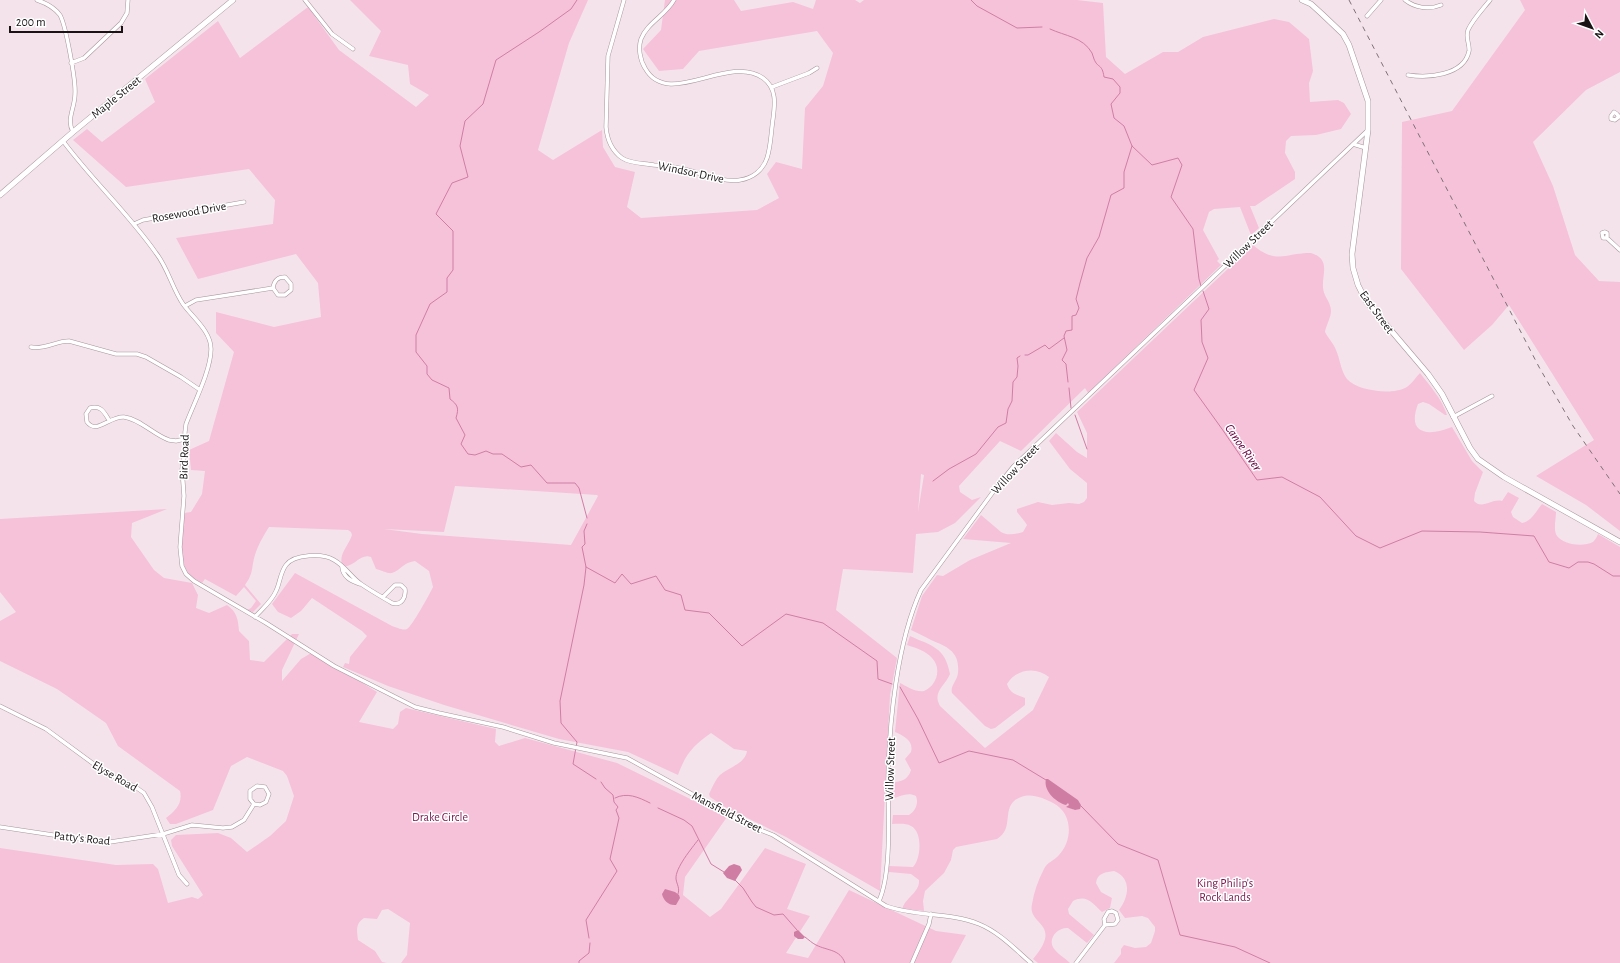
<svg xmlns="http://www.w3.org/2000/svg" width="1620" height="963" viewBox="0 0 1620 963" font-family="'Alegreya Sans',sans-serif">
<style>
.green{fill:#f6c2d9;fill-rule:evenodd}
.water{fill:#d07da4}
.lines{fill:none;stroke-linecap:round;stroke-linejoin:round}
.stream{stroke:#d07da4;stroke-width:1}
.street-casing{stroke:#a7969d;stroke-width:4.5}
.secondary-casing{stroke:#a7969d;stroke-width:6}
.street{stroke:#fff;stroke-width:3.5}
.secondary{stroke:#fff;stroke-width:5}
.rail{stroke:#7d7176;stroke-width:1;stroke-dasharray:5 5;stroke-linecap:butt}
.labels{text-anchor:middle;stroke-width:3;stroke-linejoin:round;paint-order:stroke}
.street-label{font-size:12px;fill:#191316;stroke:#fff}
.park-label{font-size:12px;fill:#79174f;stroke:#fff}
.water-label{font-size:13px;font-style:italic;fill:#680041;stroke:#fff}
</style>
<rect width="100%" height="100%" fill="#f5e3eb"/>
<path class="green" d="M350 0H588L569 43 538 150 553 160 602 130 603 147 615 167 635 172 627 207 641 218 757 210 779 198 767 174 776 162 802 169 805 108 823 86 833 53 817 31 699 51 683 69 659 71 643 49 661 30 665 0H734L741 11 793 2 813 9 816 0H855L860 3 864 0H1077L1103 3 1106 57 1125 74 1163 52H1178L1203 37 1274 19 1289 22 1309 39 1313 71 1309 83 1310 102 1338 100 1344 103 1351 114 1341 129 1316 135 1291 136 1286 141 1285 153 1295 172V179L1255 206H1250L1259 228 1251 235 1240 207 1214 209 1209 212 1203 230 1219 259 1217 261 1221 265 1088 393 1085 388 1021 451 1000 441 959 486 960 492 972 500 981 497 955 523 938 532 916 534 913 573 843 569 836 610 897 658 890 695 880 891 786 837 725 807 710 797 709 794C712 788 715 780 720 775 729 767 745 764 747 751L734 749 711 733C693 746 686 753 678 775L628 752 559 739 444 705 388 686 343 667 345 663 349 664 350 657 367 636 362 631 312 598 301 611 291 618 278 612 272 604 295 573 392 626C396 627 403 631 407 629 413 625 429 595 433 587L429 571 415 561C402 563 401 570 392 573 388 574 381 570 376 569L371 557C360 553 354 568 343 566 337 556 349 545 352 535L351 532 348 530 269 527C264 535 258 545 255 555 251 568 254 573 245 585L261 604 253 612 247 610 251 608 256 601 244 587 236 596 205 579 202 583C195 579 189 576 186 569 178 555 183 528 184 513L191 512 202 494 205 471 191 470 189 450 209 441 234 352 216 333V312L274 327 321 317 318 283 296 254 198 279 176 238 273 224 275 200 249 169 126 187 73 140 87 129 102 142 155 102 145 79 218 21 240 58 308 7 339 50 416 107 429 95 410 84 408 65 369 56 381 31ZM921 474 924 475 918 512ZM455 486 597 495 598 496 571 545 422 534 384 529 444 532Z
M1520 0H1620V72L1586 90 1533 142 1553 186 1575 255 1599 281 1620 282V531L1586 505 1536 476 1594 440 1509 305 1492 325 1464 350 1401 269 1402 122 1452 111 1525 10Z
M1253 245C1277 265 1284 253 1311 253 1331 259 1322 274 1323 287 1323 296 1331 302 1331 311 1331 317 1326 326 1325 332 1328 338 1334 344 1336 350 1340 359 1341 372 1347 379 1357 391 1392 395 1405 388 1411 385 1416 377 1420 373 1430 386 1442 399 1447 415H1445L1429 404 1423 402 1418 404C1406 436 1430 436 1452 427L1472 461 1483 472 1475 493 1474 501C1482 510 1492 498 1502 501L1508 492 1519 498 1511 512 1513 517 1522 523C1532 521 1536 511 1542 504L1556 512C1556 519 1553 530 1557 536 1564 545 1583 547 1593 542 1595 540 1597 537 1598 534L1620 547V963H1114L1121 954V949L1124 945 1135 948 1146 947 1151 943 1155 931V927L1148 918 1142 916 1125 918 1119 910C1129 897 1132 878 1114 871 1106 872 1097 873 1096 883L1101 892 1112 898 1110 908 1102 912C1092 903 1087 894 1073 901L1068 909 1069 914 1094 935 1087 943 1068 928C1057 927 1046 940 1055 950 1059 955 1065 958 1070 963H1038L1033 959C1064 922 1027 926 1032 904 1034 892 1038 880 1044 869 1047 862 1054 861 1059 855 1073 840 1073 813 1053 803 1043 798 1032 793 1021 797 999 805 1016 828 997 839L956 847 953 850 951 860 944 873 925 891 923 901 924 911 902 909C906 897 920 892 919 880L911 874 889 872V866L913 867C921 859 923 832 911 826 906 823 898 824 892 824L893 815H909C915 811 919 804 916 796 908 792 901 796 892 799V782C901 782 908 780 911 770L905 759 911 752C914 741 904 736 895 732L900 683C906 686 917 693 924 691 937 686 942 668 932 658 926 651 916 648 907 645L910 636C932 646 945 647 950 674 945 686 932 692 940 706L985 748 1033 710 1049 677C1036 666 1016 669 1007 684 1010 694 1018 695 1025 698V705L995 728 991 729 985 726 952 693C950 686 957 681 958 673 960 652 948 647 931 640 925 637 918 633 911 630L922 596 937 575 943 576 970 560 1011 543 963 539 981 515 1001 532C1007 536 1016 534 1023 532L1027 525 1025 522 1017 512V509L1038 502 1052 505 1069 503 1079 504 1084 502 1087 498V483L1070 469 1049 441 1056 433 1077 452 1087 458V433L1077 412ZM1048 779 1078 800 1081 805 1074 810 1068 806 1070 805Z
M167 509 132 523 131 537 154 570 164 578 192 583 198 595 196 608 209 613 227 605C237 612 238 619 239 631L249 641 250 660 264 662 292 634H299L282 670V681L301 659 313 652 377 692 359 722 393 729 398 724 400 712 406 708 496 729 495 742 499 746 525 738 617 763 727 817 685 877 683 895 710 917 721 909 765 848 806 864 787 909 810 916 786 953 808 958 849 890 936 931 966 935 951 963H401L407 955 410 923 388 909 382 910 377 919 364 918C355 924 357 931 358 940L375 951 382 962 387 963H0V848L116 865 153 864 158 869 168 903 192 897 198 899 203 895 172 846 171 840 176 835 218 833 231 838 247 852 270 836 286 821 294 796 287 776 283 771 247 757 231 766 213 810 176 824H170L166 818C175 811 183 804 180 791L118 746 106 723 57 689 0 661V621L16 612 0 592V519Z"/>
<path class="water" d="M1046 779H1048L1078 800 1081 805 1080 809 1075 810 1066 807 1069 805 1068 803 1066 805C1055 802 1043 790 1046 779Z
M734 864 740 866 742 870 735 881 727 878 723 873 729 866Z
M665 889 675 892 679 895 680 898 676 905C669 906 663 900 662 894Z
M798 930 805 937 803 939H798L794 936V932Z"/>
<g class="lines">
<path class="stream" d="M577 0 571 9 539 32 496 60 483 104 465 121 460 146 468 177 452 183 436 214 453 231V270L447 278V292L430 304 416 335V352L427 366V374L432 380 449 388 450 399C458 405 459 408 456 418L465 435 461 444 468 454 475 455 486 451 493 454H502L521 467 531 465 547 483H575L579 488 587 518
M971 0 977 6 1017 28 1042 27
M1050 29C1065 36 1083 37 1092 53 1093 55 1093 57 1094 59 1098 69 1102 63 1104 77L1113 79 1120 87V93L1111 104 1114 118 1124 126 1132 146 1152 165 1178 158 1182 165 1171 197 1193 229 1199 279 1201 286
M1203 291 1209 309 1201 320 1202 342 1208 358 1194 390 1222 429 1257 480 1282 477 1320 497 1356 536 1380 548 1422 531 1480 532 1534 536 1549 562 1569 568 1578 562H1588L1594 564 1613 576H1620
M1025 355H1028L1045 345 1049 349 1064 338
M1068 382 1066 364 1062 360 1067 350 1064 336 1066 331 1072 330V316L1076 315 1079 308 1076 299 1080 283 1087 258 1099 237 1111 195 1124 188V172L1132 146
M1069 388 1071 408
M1075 415 1087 449
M933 481 949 469 976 454 998 427 1006 423 1008 409 1012 401 1013 382 1017 377 1018 366 1017 358 1020 356
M587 524 584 531 585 544 582 547 586 567 584 585 560 701 561 723 577 742 573 764 596 779
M586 567 615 583 622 574 631 584 656 576 665 590 681 595 685 610 709 613 742 646 786 614 823 623 877 661 878 679 892 684
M900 687 918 719 939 763 969 751 1013 760 1046 780
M615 798C627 792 638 797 650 803
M1081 806 1118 844 1158 860 1180 935 1235 947 1270 963
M658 808 684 820 692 826 711 864 724 872
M735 880 743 888 752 902 756 907 774 915 783 914 797 930
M678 894C680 888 677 885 676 879 675 868 692 848 698 840
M805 937C809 940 812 943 816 945 828 951 840 949 845 963
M589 938 586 920 617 871 610 859 619 818 616 810 618 807 614 802 613 795 605 788 601 782
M579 963V961L589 953 590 943"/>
<defs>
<path id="street" d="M37 0C46 3 54 7 60 15 66 26 76 81 75 94 75 108 66 119 73 132
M305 0 332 34 353 49
M624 0 608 56 606 127C607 139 611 150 622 158 631 164 644 163 654 165 664 166 674 166 684 169 700 173 724 183 740 180 753 178 763 170 767 158 771 146 771 132 773 119 775 104 777 88 763 78 728 53 668 110 645 68 640 60 638 48 641 39 647 23 666 15 674 0
M1405 0C1415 8 1429 10 1441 5
M1367 16 1381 0
M71 63 84 58 121 23 127 13 128 0
M1408 75C1427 78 1464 76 1469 51 1470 44 1465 38 1468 30 1473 19 1483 9 1490 0
M772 87 809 73 817 68
M1618 116 1617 114 1614 112 1611 116V119L1615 120 1620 116
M63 141C92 180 128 213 156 253 168 268 172 288 183 304 192 317 211 331 211 349 211 370 194 403 186 424L185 432V452L182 469 184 496 180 547 182 566 186 574 194 581 266 623 334 666 415 707 439 713 503 727 554 743 627 758 748 825 773 835 886 906C917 917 949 912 979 924 999 932 1016 950 1031 963
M1353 144 1366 148
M134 224 143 220 244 202
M1607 238H1603L1602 233 1605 232 1607 233V238L1620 250
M185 306 196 300 273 288C274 281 277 277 285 277L291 284V290L285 295H278L273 288
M31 347C44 350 56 341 69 341L116 354H137L146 357 181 377 200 390
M1453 417 1492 396
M109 420C104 412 101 405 90 408L86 414 87 422C97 435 109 416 124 417 140 419 154 435 169 440L176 441 185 439
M342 567C343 577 351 581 360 584
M255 617C262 609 272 601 276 591 280 583 280 573 286 565 294 554 323 553 334 560 345 566 351 577 361 584 371 591 382 597 392 603 402 606 406 597 405 589L401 585H395L383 597
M0 706 46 729 106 773 134 786 144 793 152 807 179 875 187 884
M0 827 93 841 110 842 163 834 192 825 223 828 232 827 244 820 254 804 260 805 266 802 269 794 265 787 257 786 250 791V799L254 804
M879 901C892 872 888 814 888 781 889 723 897 642 921 590L993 492 1013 467 1367 131
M912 963 929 924 931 914
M1076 963 1105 925 1115 924 1118 920 1116 913 1112 911 1108 912 1104 919 1105 925"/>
<path id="secondary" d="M1302 0 1311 4 1322 14 1343 34 1349 45 1368 101V130L1352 254 1353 268 1358 285 1366 301 1428 374 1442 394 1470 448 1478 459 1504 477 1620 542
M0 195 73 132 233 0"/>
</defs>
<use href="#street" class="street-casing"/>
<use href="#secondary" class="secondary-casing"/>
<use href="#street" class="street"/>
<use href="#secondary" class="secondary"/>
<path class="rail" d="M1349 0 1539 367 1573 426 1620 494"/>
</g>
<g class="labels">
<g class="street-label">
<text transform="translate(116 97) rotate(-39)" y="4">Maple Street</text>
<text transform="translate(691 172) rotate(12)" y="4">Windsor Drive</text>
<text transform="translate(189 212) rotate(-10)" y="4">Rosewood Drive</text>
<text transform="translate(1248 244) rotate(-44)" y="4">Willow Street</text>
<text transform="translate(1377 312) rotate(54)" y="4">East Street</text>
<text transform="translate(184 457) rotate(-88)" y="4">Bird Road</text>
<text transform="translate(1015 469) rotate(-47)" y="4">Willow Street</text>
<text transform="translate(890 769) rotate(-88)" y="4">Willow Street</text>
<text transform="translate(115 776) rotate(30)" y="4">Elyse Road</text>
<text transform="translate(727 812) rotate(27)" y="4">Mansfield Street</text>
<text transform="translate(82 838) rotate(6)" y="4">Patty's Road</text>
</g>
<g class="park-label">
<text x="440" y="821">Drake Circle</text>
<text x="1225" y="887">King Philip’s<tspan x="1225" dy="14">Rock Lands</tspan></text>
</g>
<g class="water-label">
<text transform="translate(1244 447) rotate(55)" y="5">Canoe River</text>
</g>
</g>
<g transform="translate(1592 28) rotate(131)" stroke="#ffffff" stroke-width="3" paint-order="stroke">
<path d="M0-3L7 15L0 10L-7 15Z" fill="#191316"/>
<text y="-6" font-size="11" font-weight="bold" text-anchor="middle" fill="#191316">N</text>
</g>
<path d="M10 26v6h112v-6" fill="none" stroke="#191316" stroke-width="2"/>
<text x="16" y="26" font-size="12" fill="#191316" stroke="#ffffff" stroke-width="3" paint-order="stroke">200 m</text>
</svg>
